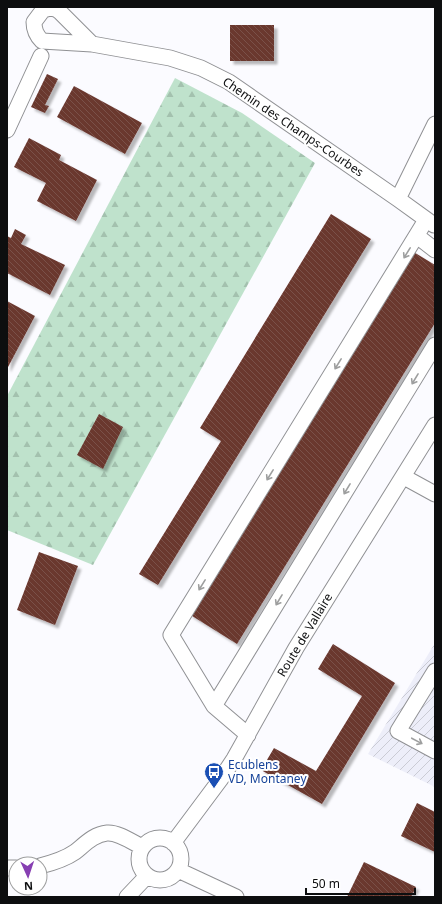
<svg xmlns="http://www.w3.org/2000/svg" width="442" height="904" viewBox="0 0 442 904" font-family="'Noto Sans',sans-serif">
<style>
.industrial{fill:url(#industrial-furrows)}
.forest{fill:url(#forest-firs)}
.building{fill:url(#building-back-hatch);filter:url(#shadow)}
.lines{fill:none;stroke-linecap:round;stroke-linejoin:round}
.minor-casing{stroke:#909194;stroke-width:17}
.minor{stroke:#fff;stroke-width:15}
.oneway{stroke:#9e9f9f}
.labels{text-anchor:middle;stroke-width:4;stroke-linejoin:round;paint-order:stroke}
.street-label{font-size:12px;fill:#0d0e0f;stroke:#fff}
.transit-label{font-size:12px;fill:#164399;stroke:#fff;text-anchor:start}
</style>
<defs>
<pattern id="industrial-furrows" width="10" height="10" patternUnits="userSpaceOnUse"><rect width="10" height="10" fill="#edeef9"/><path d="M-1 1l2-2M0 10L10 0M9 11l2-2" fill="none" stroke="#cacbd4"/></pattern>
<pattern id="forest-firs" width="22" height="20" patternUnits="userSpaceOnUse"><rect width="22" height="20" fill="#bfe2cc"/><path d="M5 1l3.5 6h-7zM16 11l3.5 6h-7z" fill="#a3c1ae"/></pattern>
<pattern id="building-back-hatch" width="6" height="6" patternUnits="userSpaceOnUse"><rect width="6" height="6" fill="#6b372f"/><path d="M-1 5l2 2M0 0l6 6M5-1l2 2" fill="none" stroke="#7a514a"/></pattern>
<filter id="shadow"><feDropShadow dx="3.5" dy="3.5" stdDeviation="1" flood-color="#0004"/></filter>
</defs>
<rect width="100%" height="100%" fill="#fbfbff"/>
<path class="industrial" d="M435 643V787L368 754Z"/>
<path class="forest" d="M175 78 242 113 315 163 93 565 7 530V396Z"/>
<path class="building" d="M230 25H274V61H230Z
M47 74 58 79 45 105 49 106 45 113 31 107Z
M74 86 142 123 125 154 57 117Z
M29 138 61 155 59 160 97 180 76 221 37 201 46 183 14 167Z
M331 214 371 239 158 585 139 574 221 441 200 428Z
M15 229 26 235 21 244 65 265 50 295 7 273V236L11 238Z
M412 251 435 265V323L237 644 189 614Z
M7 301 35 316 7 369Z
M99 414 123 427 103 469 77 455Z
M39 552 78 566 55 625 17 610Z
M333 644 395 683 322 804 261 770 274 748 316 771 362 696 318 669Z
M417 803 435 812V852L401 836Z
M364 862 416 887 411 897H347Z"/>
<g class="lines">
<defs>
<path id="minor" d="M50 8 56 9 60 12 92 44 42 41C36 35 34 30 34 22L43 10Z
M92 44 170 58 201 68 229 82 398 199 434 225
M7 130 41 56
M398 199 435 124
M417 236 435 250
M404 477 435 494
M435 671 398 731 435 751
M214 706 435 345
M248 735 214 706 171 635 426 220
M139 859a21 21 0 1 1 42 0a21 21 0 1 1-42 0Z
M173 843 220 780 234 759 296 648 435 425
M40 866C52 863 65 859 75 852 84 845 94 834 107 833 118 832 132 842 142 847
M7 868H16
M178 870 236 897
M127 897 147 876"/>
</defs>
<use href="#minor" class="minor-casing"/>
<use href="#minor" class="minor"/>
</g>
<defs><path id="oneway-shaft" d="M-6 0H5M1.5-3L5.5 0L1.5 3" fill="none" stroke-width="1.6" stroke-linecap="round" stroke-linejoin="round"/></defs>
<g class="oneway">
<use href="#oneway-shaft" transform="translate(407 253) rotate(122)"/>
<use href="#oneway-shaft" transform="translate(338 364) rotate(122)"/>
<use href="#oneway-shaft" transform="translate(415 379) rotate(121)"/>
<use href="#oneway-shaft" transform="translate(270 475) rotate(122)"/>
<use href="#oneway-shaft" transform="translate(347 489) rotate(121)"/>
<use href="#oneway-shaft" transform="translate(202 585) rotate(122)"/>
<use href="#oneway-shaft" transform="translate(279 600) rotate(121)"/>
<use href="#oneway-shaft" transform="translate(417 741) rotate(28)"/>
</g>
<defs>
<symbol id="bus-pin" viewBox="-11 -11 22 30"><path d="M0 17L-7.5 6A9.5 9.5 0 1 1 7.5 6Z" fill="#1a4fb4" stroke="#fff"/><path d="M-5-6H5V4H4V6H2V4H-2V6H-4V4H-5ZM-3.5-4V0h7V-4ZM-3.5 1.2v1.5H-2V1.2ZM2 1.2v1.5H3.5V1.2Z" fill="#fff"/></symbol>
</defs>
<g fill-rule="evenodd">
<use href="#bus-pin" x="203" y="761" width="22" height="30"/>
</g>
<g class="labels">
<g class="street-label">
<text transform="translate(293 127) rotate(34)" y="4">Chemin des Champs-Courbes</text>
<text transform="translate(305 635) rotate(-59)" y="4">Route de Vallaire</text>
</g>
<g class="transit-label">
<text x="228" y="769">Ecublens<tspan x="228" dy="14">VD, Montaney</tspan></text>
</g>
</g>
<rect width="442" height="904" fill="none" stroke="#0d0e0f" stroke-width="16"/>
<g transform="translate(28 876) rotate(177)"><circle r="19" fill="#ffffff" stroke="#9e9f9f"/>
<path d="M0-3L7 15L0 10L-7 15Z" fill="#873fb2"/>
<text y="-6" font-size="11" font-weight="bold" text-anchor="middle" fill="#0d0e0f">N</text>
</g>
<path d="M306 888v6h109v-6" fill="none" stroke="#0d0e0f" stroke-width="2"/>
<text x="312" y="888" font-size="12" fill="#0d0e0f" stroke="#ffffff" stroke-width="3" paint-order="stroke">50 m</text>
</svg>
